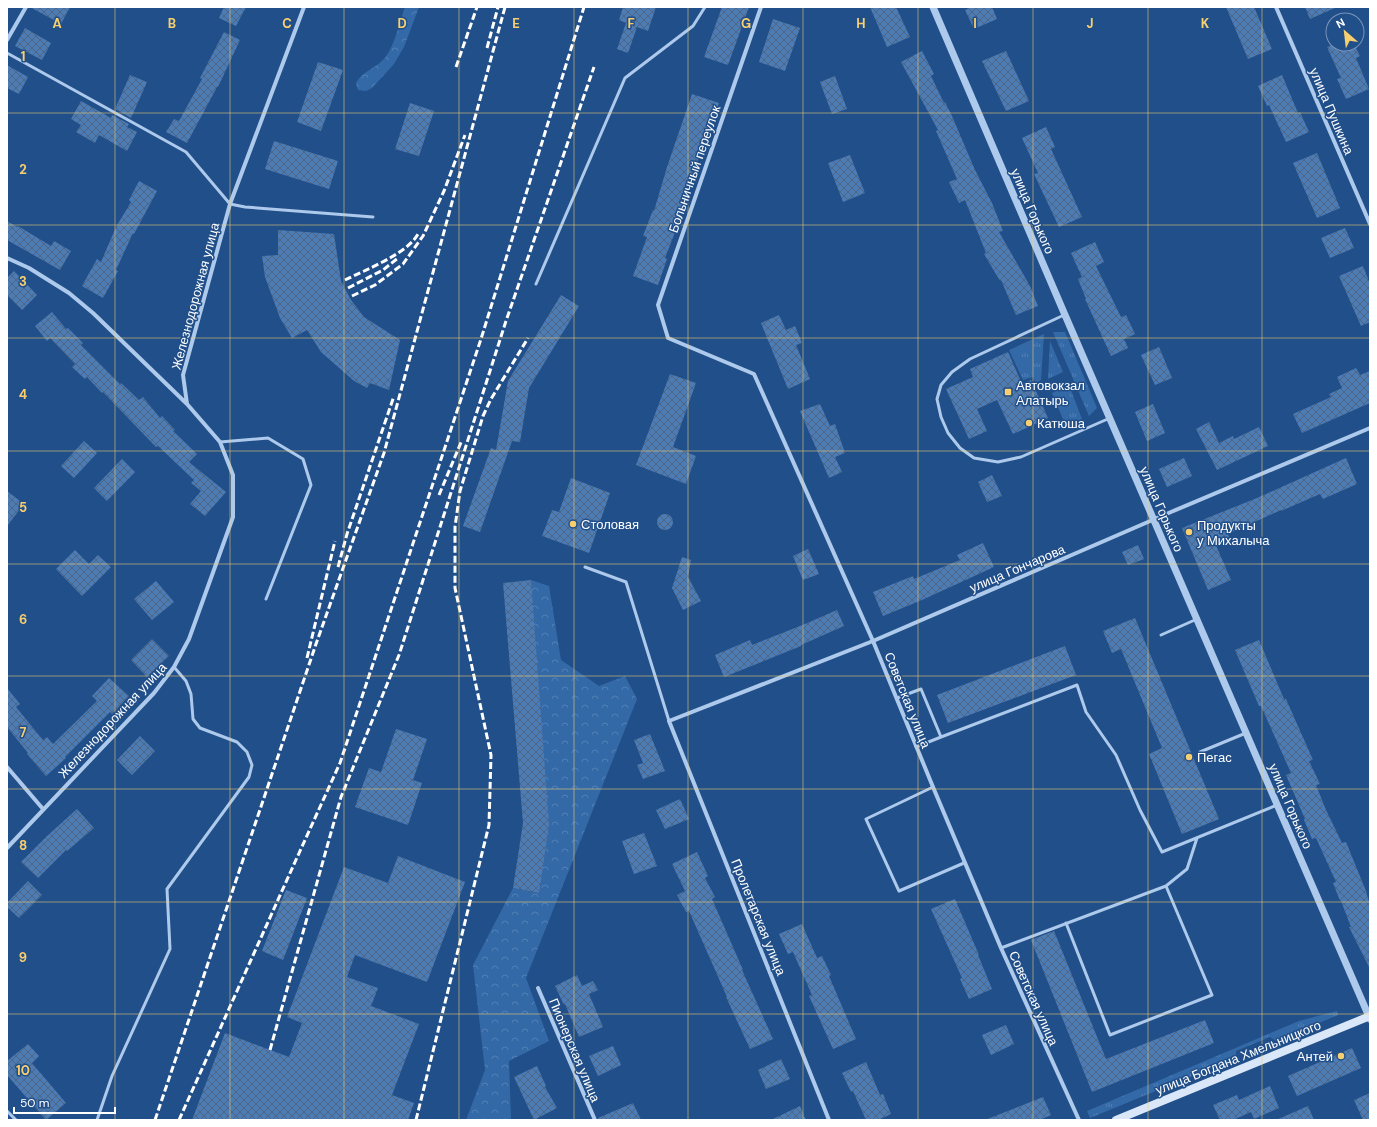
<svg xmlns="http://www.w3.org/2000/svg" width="1377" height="1127" viewBox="0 0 1377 1127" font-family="'DM Sans',sans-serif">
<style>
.grass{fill:url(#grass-tufts)}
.forest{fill:url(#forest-crowns)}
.building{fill:url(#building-cross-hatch)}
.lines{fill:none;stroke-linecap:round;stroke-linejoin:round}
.service{stroke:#adc9eb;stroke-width:3}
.minor{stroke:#adc9eb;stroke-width:4}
.tertiary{stroke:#adc9eb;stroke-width:7}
.secondary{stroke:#d9e7f8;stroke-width:8}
.rail{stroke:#fff;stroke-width:3;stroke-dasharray:7 3;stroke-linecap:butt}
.grid{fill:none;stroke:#f8cf6e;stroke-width:1;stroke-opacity:0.55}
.poi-dot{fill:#f8cf6e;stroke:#214f8a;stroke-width:1.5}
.labels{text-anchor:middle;stroke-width:3;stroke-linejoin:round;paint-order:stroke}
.street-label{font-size:13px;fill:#fff;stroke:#214f8a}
.poi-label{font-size:13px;fill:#fff;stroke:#214f8a;text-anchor:start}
.grid-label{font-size:13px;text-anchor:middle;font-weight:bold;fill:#f8cf6e;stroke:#214f8a;stroke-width:3;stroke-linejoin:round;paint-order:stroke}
</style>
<defs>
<pattern id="grass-tufts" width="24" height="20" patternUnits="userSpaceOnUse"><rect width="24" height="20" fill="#3469a8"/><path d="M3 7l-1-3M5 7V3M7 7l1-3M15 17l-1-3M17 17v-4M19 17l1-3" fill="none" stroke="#5280b5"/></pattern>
<pattern id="forest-crowns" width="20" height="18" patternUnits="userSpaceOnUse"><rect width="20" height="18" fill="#3469a8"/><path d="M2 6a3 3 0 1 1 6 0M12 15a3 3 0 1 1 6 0" fill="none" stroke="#5280b5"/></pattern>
<pattern id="building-cross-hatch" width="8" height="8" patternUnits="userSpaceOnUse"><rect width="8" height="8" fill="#4d7bb4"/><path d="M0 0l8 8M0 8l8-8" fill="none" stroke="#4d6685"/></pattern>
</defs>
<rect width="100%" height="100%" fill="#214f8a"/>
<path class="grass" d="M1053 332H1065L1097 408 1089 416Z
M1044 334 1041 380 1036 383 1033 377 1023 380 1009 350Z
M1050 341 1063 372 1048 379Z
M1069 385 1082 419 1066 426 1052 393Z
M1337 1011 1338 1015 1276 1041 1270 1037 1236 1051V1058L1090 1118 1087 1111 1299 1021Z"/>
<path class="forest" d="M405 7H419L404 47 394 64 372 88 366 91 358 90 356 83C362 72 373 69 382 61 394 50 399 23 405 7Z
M531 580 549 586 561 660 599 686 625 676 637 699 526 978 549 1041 509 1061 511 1120H466L485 1070 473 965 513 888 538 893Z"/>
<path class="building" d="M30 7H70L61 24Z
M224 7H246L236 26 219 18Z
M623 7H656L648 31 637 27 628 53 617 49 626 23 619 20Z
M722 7H749L728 65 704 57Z
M870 7H896L910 37 887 47Z
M971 7H992L997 19 974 29 965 10Z
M1226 7H1254L1272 49 1248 59Z
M1305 7H1337L1310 19Z
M773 19 800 28 785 71 759 62Z
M25 28 51 43 42 60 15 46Z
M224 32 240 40 218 87H217L187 143 166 132 174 119 179 121 202 79 200 78Z
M1334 44H1354L1360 56 1356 58 1369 89 1346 99 1337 79 1341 78 1327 47Z
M922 51 934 74 931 76 944 103 945 102 952 116 975 170 992 203 1003 231 999 232 1030 286 1038 306 1016 315 1001 280 1000 281 984 254 986 253 965 200 959 203 949 182 957 179 936 131 938 130 901 62Z
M1006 51 1029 101 1006 111 982 61Z
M318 62 343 70 321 131 297 122Z
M7 65 28 77 19 94 7 88Z
M130 75 147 82 131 118 115 109Z
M1282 75 1298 113 1300 112 1309 132 1286 142 1269 105 1267 106 1258 86Z
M835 76 847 109 832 114 820 82Z
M692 94 719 103 692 176 681 217 665 258 667 259 658 285 633 276 647 237 643 236 653 210 654 211 667 167Z
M81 101 111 118 112 115 129 124 127 127 137 132 127 151 99 135 95 143 76 132 81 125 71 119Z
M410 103 434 111 419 156 395 149Z
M1046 127 1055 147 1051 149 1082 217 1059 227 1034 174 1038 173 1022 138Z
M274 141 338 161 329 189 265 169Z
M1317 153 1340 208 1317 218 1293 163Z
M850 155 865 193 843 202 828 163Z
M139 181 157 191 134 234 133 233 116 270 118 271 103 298 82 286 97 259 101 262 116 227 131 202 129 200Z
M7 221 17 227 18 226 51 246 54 241 71 251 60 270 7 240Z
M1345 228 1354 248 1330 258 1321 238Z
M278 230 334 234 341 281 351 300 364 317 400 340 389 390 370 383 367 388 354 381 321 352 307 330 292 338 280 318 265 277 262 256 278 255Z
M1095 242 1104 262 1096 266 1121 317 1126 315 1135 334 1124 339 1128 348 1111 356 1085 299H1086L1078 279 1082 277 1071 253Z
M1363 266 1370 284V322L1361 326 1339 276Z
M14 271 37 295 22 310 7 295V278Z
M561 295 579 306 529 388 520 442 512 441 480 532 463 526 491 448 496 450 508 381Z
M52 312 66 329 68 328 83 343 81 345 120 384 121 383 139 400 143 397 160 418 162 416 175 430 173 431 197 454 189 462 226 492 205 516 190 504 201 491 191 483 194 480 158 446 156 447 103 392 102 393 87 377 85 379 72 367 75 364 50 338 47 341 35 326Z
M779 315 786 330 795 326 802 343 796 345 810 379 788 389 761 323Z
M1159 347 1172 378 1155 385 1141 355Z
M1008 352 1022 384 1031 380 1048 418 1013 434 997 400 977 409 987 431 969 439 946 389 973 377 970 369Z
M1356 368 1360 375 1370 371V403L1302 433 1293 414 1331 397 1329 394 1342 388 1337 377Z
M670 374 696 383 673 447 696 456 686 484 636 465Z
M820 404 830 426 835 424 845 453 835 457 842 472 829 478 800 411Z
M1153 404 1165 433 1147 441 1135 412Z
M1209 422 1219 443 1233 436 1234 439 1259 427 1268 446 1217 470 1196 429Z
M84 441 97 453 74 478 61 466Z
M1184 458 1192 476 1167 487 1159 469Z
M1346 458 1357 484 1323 499 1320 494 1281 511V510L1228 534 1229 537 1215 543 1231 580 1208 590 1182 528 1257 498Z
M122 459 135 472 107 501 94 488Z
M992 475 1002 496 987 502 978 482Z
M571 478 610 493 589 553 542 536 552 510 559 512Z
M7 491 24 504 7 526Z
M657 522a8 8 0 1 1 16 0a8 8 0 1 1-16 0Z
M983 543 994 567 922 600 883 616 873 592 913 576 914 579 960 560 957 555Z
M1138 545 1144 559 1128 565 1122 552Z
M808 549 819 574 803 580 793 556Z
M75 550 89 564 98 555 111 567 82 596 56 569Z
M682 557 691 560 688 577 701 601 683 610 672 588Z
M531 580 549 825 539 893 513 888 523 823 503 583Z
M156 581 174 602 152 620 134 599Z
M837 610 844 626 801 645V646L724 677 715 655 750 640 752 645 805 624Z
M1135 618 1219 819 1182 834 1149 754 1162 748 1121 649 1112 653 1103 631Z
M152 639 169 656 147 677 131 660Z
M1259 640 1284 699H1286L1313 760 1309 761 1320 784 1316 785 1326 810 1342 843 1346 842 1366 891 1370 905V969L1349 927H1351L1341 901H1340L1333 883 1336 882 1316 838 1312 839 1304 820 1305 819 1286 775 1291 773 1261 706H1259L1235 650Z
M1065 646 1076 675 948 723 937 695Z
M109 678 129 696 112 714 110 712 65 757 66 758 46 776 27 754 28 753 7 727V688L20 704 16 707 43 740 47 737 53 744 97 701 92 696Z
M396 729 427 739 413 780 422 783 408 825 355 807 369 768 381 772Z
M650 734 665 771 643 779 637 765 643 763 634 740Z
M140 736 155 751 132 775 117 760Z
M680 799 689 819 665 829 656 810Z
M77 809 94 828 67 851 66 850 38 878 21 862 47 836Z
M644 833 657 866 634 874 622 841Z
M697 852 708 876 705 878 715 897 712 899 743 970H742L773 1039 750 1049 726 997H727L689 911 686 912 677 895 685 891 672 864Z
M398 856 465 882 427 982 355 955 347 977 378 988 371 1006 419 1024 392 1095 414 1103 408 1120H192L225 1033 289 1057 302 1023 287 1017 344 867 388 883Z
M28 881 42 895 19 918 7 907V903Z
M286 890 307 898 283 960 262 951Z
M955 899 979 955H978L992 989 969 999 960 979 962 978 931 909Z
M802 924 817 958 822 956 831 975 829 976 856 1039 833 1049 809 996 812 995 793 952 788 954 779 934Z
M1054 931 1106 1059 1205 1020 1214 1043 1092 1092 1031 940Z
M577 975 582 986 593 981 598 990 589 994 603 1027 579 1037 565 1004 564 1005 555 986Z
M1006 1025 1014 1044 991 1055 982 1035Z
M28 1044 39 1056 32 1063 66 1103 46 1120 7 1075V1061Z
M613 1046 621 1065 598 1076 589 1056Z
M1352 1048 1361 1068 1297 1096 1288 1076Z
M781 1059 790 1079 766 1089 758 1070Z
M866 1062 880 1095 883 1094 891 1114 878 1120H866L853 1091 851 1092 842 1073Z
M537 1066 546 1086 545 1087 557 1108 534 1120 514 1077Z
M1270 1086 1279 1108 1254 1119 1251 1112 1233 1120H1220L1213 1105 1237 1095 1239 1100Z
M1370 1093V1120H1363L1354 1100Z
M1043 1097 1051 1115 1040 1120H985Z
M633 1103 641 1120H598V1118Z
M800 1106 806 1120H771Z
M1308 1106 1314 1120H1276Z"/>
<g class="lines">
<path class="service" d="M7 53 186 152 230 204 245 207 373 217
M536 284 625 78 693 26 705 7
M1064 315 970 359 952 372 941 385 937 399 941 417 948 433 960 448 974 458 998 462 1021 457 1110 418
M220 442 268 438 303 459 311 485 266 599
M585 567 626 582 669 721
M1161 635 1197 619
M897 698 921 689 941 737 1077 685 1086 712 1116 755 1140 810 1162 852 1277 805
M916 747 941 737
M1200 752 1246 733
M933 787 866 819 899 891 964 863
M1066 923 1110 1035 1212 995 1166 886
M1001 948 1166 886 1187 869 1197 838
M7 1111 16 1120
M97 1120 112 1076 170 949 167 889 249 777 252 765 247 752 237 742 200 728 193 719 191 694 186 681 174 667"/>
<path class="minor" d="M761 7 658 305 668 338 754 374 873 641 933 787 1001 948 1079 1120
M1276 7 1370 224
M7 40 26 7
M7 258 29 268 69 293 93 313 187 404
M7 767 43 809
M7 848 154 693 174 667 189 639 233 517V475L220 442 187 404 183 375 230 204 304 7
M538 988 595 1120
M829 1120 669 721 873 641 1171 512 1370 428"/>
<path class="tertiary" d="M933 7 1065 315 1370 1019"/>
<path class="secondary" d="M1116 1120 1370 1016"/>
<path class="rail" d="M487 48 498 7
M456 67 477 7
M345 280C365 270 407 254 418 234
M348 288 383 270 398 258
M352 296 375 285 403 264 423 236 444 191 465 135
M439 495 462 440
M338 567 347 534 394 396
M307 658 335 541
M270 1050 341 797 399 655 506 321 594 67
M155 1120 316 644 384 453 505 7
M179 1120 295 862 340 763 481 339 584 7
M416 1120 489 825 491 755 455 588V527L460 491 483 416 491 399 528 338"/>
</g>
<path class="grid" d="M115 7V1120M230 7V1120M344 7V1120M459 7V1120M574 7V1120M688 7V1120M803 7V1120M918 7V1120M1033 7V1120M1148 7V1120M1262 7V1120M7 113H1370M7 225H1370M7 338H1370M7 451H1370M7 564H1370M7 676H1370M7 789H1370M7 902H1370M7 1014H1370"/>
<g class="poi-dot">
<rect x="1004" y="388" width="8" height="8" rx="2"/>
<circle cx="1029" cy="423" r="4"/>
<circle cx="573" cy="524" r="4"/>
<circle cx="1189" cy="532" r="4"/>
<circle cx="1189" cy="757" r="4"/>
<circle cx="1341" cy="1056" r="4"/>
</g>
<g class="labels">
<g class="street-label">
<text transform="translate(1332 111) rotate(67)" y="5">улица Пушкина</text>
<text transform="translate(694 169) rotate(-71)" y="5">Больничный переулок</text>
<text transform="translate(1033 211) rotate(67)" y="5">улица Горького</text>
<text transform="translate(195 296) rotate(-75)" y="5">Железнодорожная улица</text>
<text transform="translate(1162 509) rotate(67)" y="5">улица Горького</text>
<text transform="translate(1017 568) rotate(-23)" y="5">улица Гончарова</text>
<text transform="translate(908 700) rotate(68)" y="5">Советская улица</text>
<text transform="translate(112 720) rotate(-47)" y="5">Железнодорожная улица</text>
<text transform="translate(1291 806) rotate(67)" y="5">улица Горького</text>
<text transform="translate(759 917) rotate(68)" y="5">Пролетарская улица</text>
<text transform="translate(1034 998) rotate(66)" y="5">Советская улица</text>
<text transform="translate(575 1050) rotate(67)" y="5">Пионерская улица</text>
<text transform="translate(1238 1057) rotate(-22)" y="5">улица Богдана Хмельницкого</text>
</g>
<g class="poi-label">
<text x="1016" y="390">Автовокзал<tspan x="1016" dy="15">Алатырь</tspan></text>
<text x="1037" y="428">Катюша</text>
<text x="581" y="529">Столовая</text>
<text x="1197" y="530">Продукты<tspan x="1197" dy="15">у Михалыча</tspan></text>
<text x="1197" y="762">Пегас</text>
<text x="1333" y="1061" text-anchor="end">Антей</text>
</g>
</g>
<g class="grid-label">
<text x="57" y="28">A</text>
<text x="172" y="28">B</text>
<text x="287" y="28">C</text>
<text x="402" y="28">D</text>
<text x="516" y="28">E</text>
<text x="631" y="28">F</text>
<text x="746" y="28">G</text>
<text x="861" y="28">H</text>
<text x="975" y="28">I</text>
<text x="1090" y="28">J</text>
<text x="1205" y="28">K</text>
<text x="23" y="61">1</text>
<text x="23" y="174">2</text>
<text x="23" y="286">3</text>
<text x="23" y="399">4</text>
<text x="23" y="512">5</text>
<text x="23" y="624">6</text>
<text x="23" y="737">7</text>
<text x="23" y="850">8</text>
<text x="23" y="962">9</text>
<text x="23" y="1075">10</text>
</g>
<rect width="1377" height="1127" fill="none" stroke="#ffffff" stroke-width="16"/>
<g transform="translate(1345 32) rotate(332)"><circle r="19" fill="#214f8a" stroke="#7a95b9"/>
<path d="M0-3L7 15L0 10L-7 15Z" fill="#f8cf6e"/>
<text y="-6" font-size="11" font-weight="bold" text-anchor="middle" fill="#ffffff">N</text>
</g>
<path d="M14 1107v6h101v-6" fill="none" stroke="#ffffff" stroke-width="2"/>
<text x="20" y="1107" font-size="12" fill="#ffffff" stroke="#214f8a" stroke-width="3" paint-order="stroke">50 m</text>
</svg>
